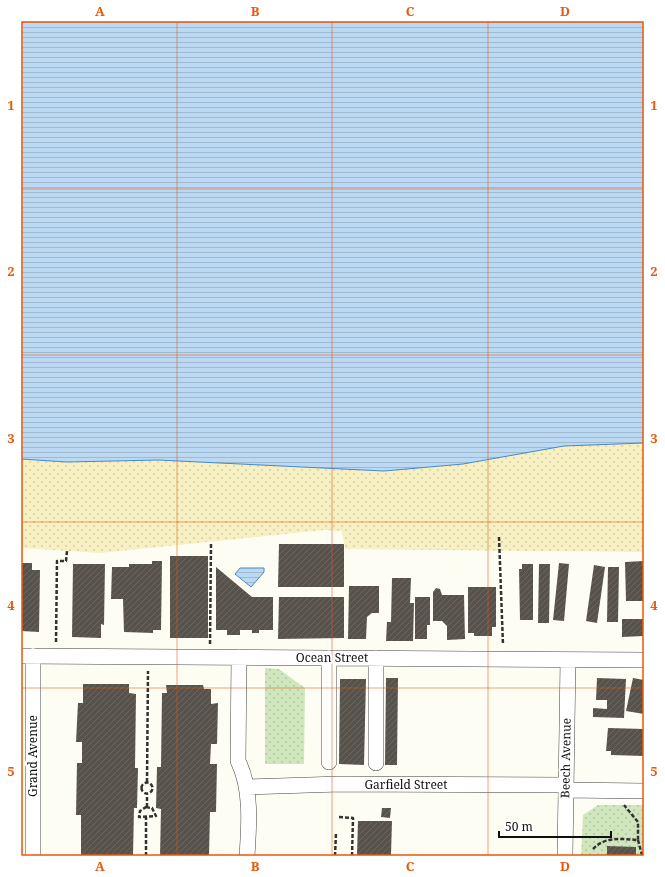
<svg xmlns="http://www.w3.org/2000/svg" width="665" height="877" viewBox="0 0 665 877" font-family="'Noto Serif',serif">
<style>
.grass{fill:url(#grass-dots)}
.sand{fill:url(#sand-dots)}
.water{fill:url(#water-rules);stroke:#4688c5}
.building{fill:url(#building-hatch)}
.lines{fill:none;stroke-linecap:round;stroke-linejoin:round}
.minor-casing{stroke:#434343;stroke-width:16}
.path{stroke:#323232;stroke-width:2.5;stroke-dasharray:4 2;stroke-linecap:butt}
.minor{stroke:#fff;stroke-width:15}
.grid{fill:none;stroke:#e8590c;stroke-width:1;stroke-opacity:0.55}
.labels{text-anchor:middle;stroke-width:4;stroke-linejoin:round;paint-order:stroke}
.street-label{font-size:12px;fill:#101010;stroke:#fff}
.neatline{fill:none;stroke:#e8590c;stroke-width:1.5}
.grid-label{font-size:13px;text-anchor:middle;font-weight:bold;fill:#e8590c}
</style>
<defs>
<pattern id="grass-dots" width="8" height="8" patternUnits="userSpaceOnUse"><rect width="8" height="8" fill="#d0e7be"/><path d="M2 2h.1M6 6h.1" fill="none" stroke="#b2c5a2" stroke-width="1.8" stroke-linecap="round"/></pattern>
<pattern id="sand-dots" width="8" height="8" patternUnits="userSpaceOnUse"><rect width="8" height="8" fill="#f7f0c2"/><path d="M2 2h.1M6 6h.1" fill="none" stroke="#d3cda6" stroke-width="1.8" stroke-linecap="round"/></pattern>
<pattern id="water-rules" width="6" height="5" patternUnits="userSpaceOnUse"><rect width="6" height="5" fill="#bbd9f3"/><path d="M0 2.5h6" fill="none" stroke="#a0b9cf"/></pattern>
<pattern id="building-hatch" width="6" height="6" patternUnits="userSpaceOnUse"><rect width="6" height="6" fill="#58524d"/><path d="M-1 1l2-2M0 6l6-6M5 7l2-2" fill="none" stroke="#6b6662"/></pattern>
</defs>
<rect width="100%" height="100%" fill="#fefdf3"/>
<path class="grass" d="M265 668 279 669 305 688 304 764H265Z
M598 805H644V856H581L583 815Z"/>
<path class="sand" d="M644 443V552L345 549 342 531 324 530 100 553 21 548V459L67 462 158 460 384 471 463 464 564 446Z"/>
<path class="water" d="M21 21H644V443L564 446 463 464 384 471 158 460 67 462 21 459Z
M240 568H264V572L251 587 235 574Z"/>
<path class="building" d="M279 544H344V587H278Z
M170 556H208V638H170Z
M152 561H162L161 630H153V633L124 632 123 599H111L112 567H129V564H152Z
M644 561V601H626L625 562Z
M21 563H32V570H40L39 632 21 631Z
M559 563 569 564 564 621 553 620Z
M73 564H105L104 625 101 624V638L72 637Z
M522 564H533V620H520L519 569H522Z
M539 564H550L549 623H538Z
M594 565 605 567 597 623 586 621Z
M216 567 252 597H273V630H259V633H252V630H240V635H227V630H216Z
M608 567H619L618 622H607Z
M392 578H411L410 603H414L413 641H386L387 622H391Z
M349 586H379V613H372L367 617 366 639H348Z
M468 587H496V627H492V636H474V633H468Z
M436 588 440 589 442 595H464L465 639 447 640V626L442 621H433V592Z
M279 597H344V638L278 639Z
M415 597H430V625H427V639H415Z
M622 619H644V636L622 637Z
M386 678H398L397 765H385Z
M597 678 626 679 624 718 593 717V708L607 709V700H596Z
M633 678 644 680V714L626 711Z
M340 679H366L364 765 339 764Z
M83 684H129V693L136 694 135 768H138L137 808H134L133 856H81V815H76L77 763H82V742H76L78 703H83Z
M166 685H203L204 689H211V704L218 703 217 744H211L210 764H217L216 812H210L209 856H160L161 809 156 808 157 767H161L162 693H167Z
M608 728 644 729V756L611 755V751H606Z
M382 808H391L390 818 381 817Z
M358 821H392L391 855H357Z
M607 846 636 847V856H607Z"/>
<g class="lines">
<defs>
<path id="minor" d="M21 656 644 660
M239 657 238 761C252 789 249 826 247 856
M329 762V658
M376 763V658
M246 787 340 784 566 785
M566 790 644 791
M33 856V656
M565 856 568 660"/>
</defs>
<use href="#minor" class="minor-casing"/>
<path class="path" d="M499 537 503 645
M56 642 57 561H66L67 551
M210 644 211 544
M147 782 148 671
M141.5 788a5.5 5.5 0 1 1 11 0a5.5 5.5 0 1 1-11 0Z
M146 807 152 808 156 816 139 817 140 811Z
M147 807V794
M339 817 353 818 352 856
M638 840 642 855H644
M593 849C605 836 622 839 638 840V822L624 805
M146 856V817
M335 856 336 833"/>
<use href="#minor" class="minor"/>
</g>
<path class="grid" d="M177 21V856M332 21V856M488 21V856M21 189H644M21 355H644M21 522H644M21 688H644"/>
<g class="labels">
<g class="street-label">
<text x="332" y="662">Ocean Street</text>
<text transform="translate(33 756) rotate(-90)" y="4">Grand Avenue</text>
<text transform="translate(566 758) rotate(-89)" y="4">Beech Avenue</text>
<text x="406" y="789">Garfield Street</text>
</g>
</g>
<rect width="665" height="877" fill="none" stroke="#ffffff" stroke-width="44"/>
<path d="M499 831v6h112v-6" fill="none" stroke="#101010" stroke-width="2"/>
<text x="505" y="831" font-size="12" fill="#101010" stroke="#ffffff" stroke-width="3" paint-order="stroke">50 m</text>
<rect x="22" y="22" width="621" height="833" class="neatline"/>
<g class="grid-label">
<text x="100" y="16">A</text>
<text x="255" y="16">B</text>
<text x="410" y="16">C</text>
<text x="565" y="16">D</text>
<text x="11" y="110">1</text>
<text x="654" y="110">1</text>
<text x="11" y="276">2</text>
<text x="654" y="276">2</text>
<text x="11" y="443">3</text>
<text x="654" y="443">3</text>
<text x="11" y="610">4</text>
<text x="654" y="610">4</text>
<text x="11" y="776">5</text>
<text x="654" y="776">5</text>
<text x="100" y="871">A</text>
<text x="255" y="871">B</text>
<text x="410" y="871">C</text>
<text x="565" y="871">D</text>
</g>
</svg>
